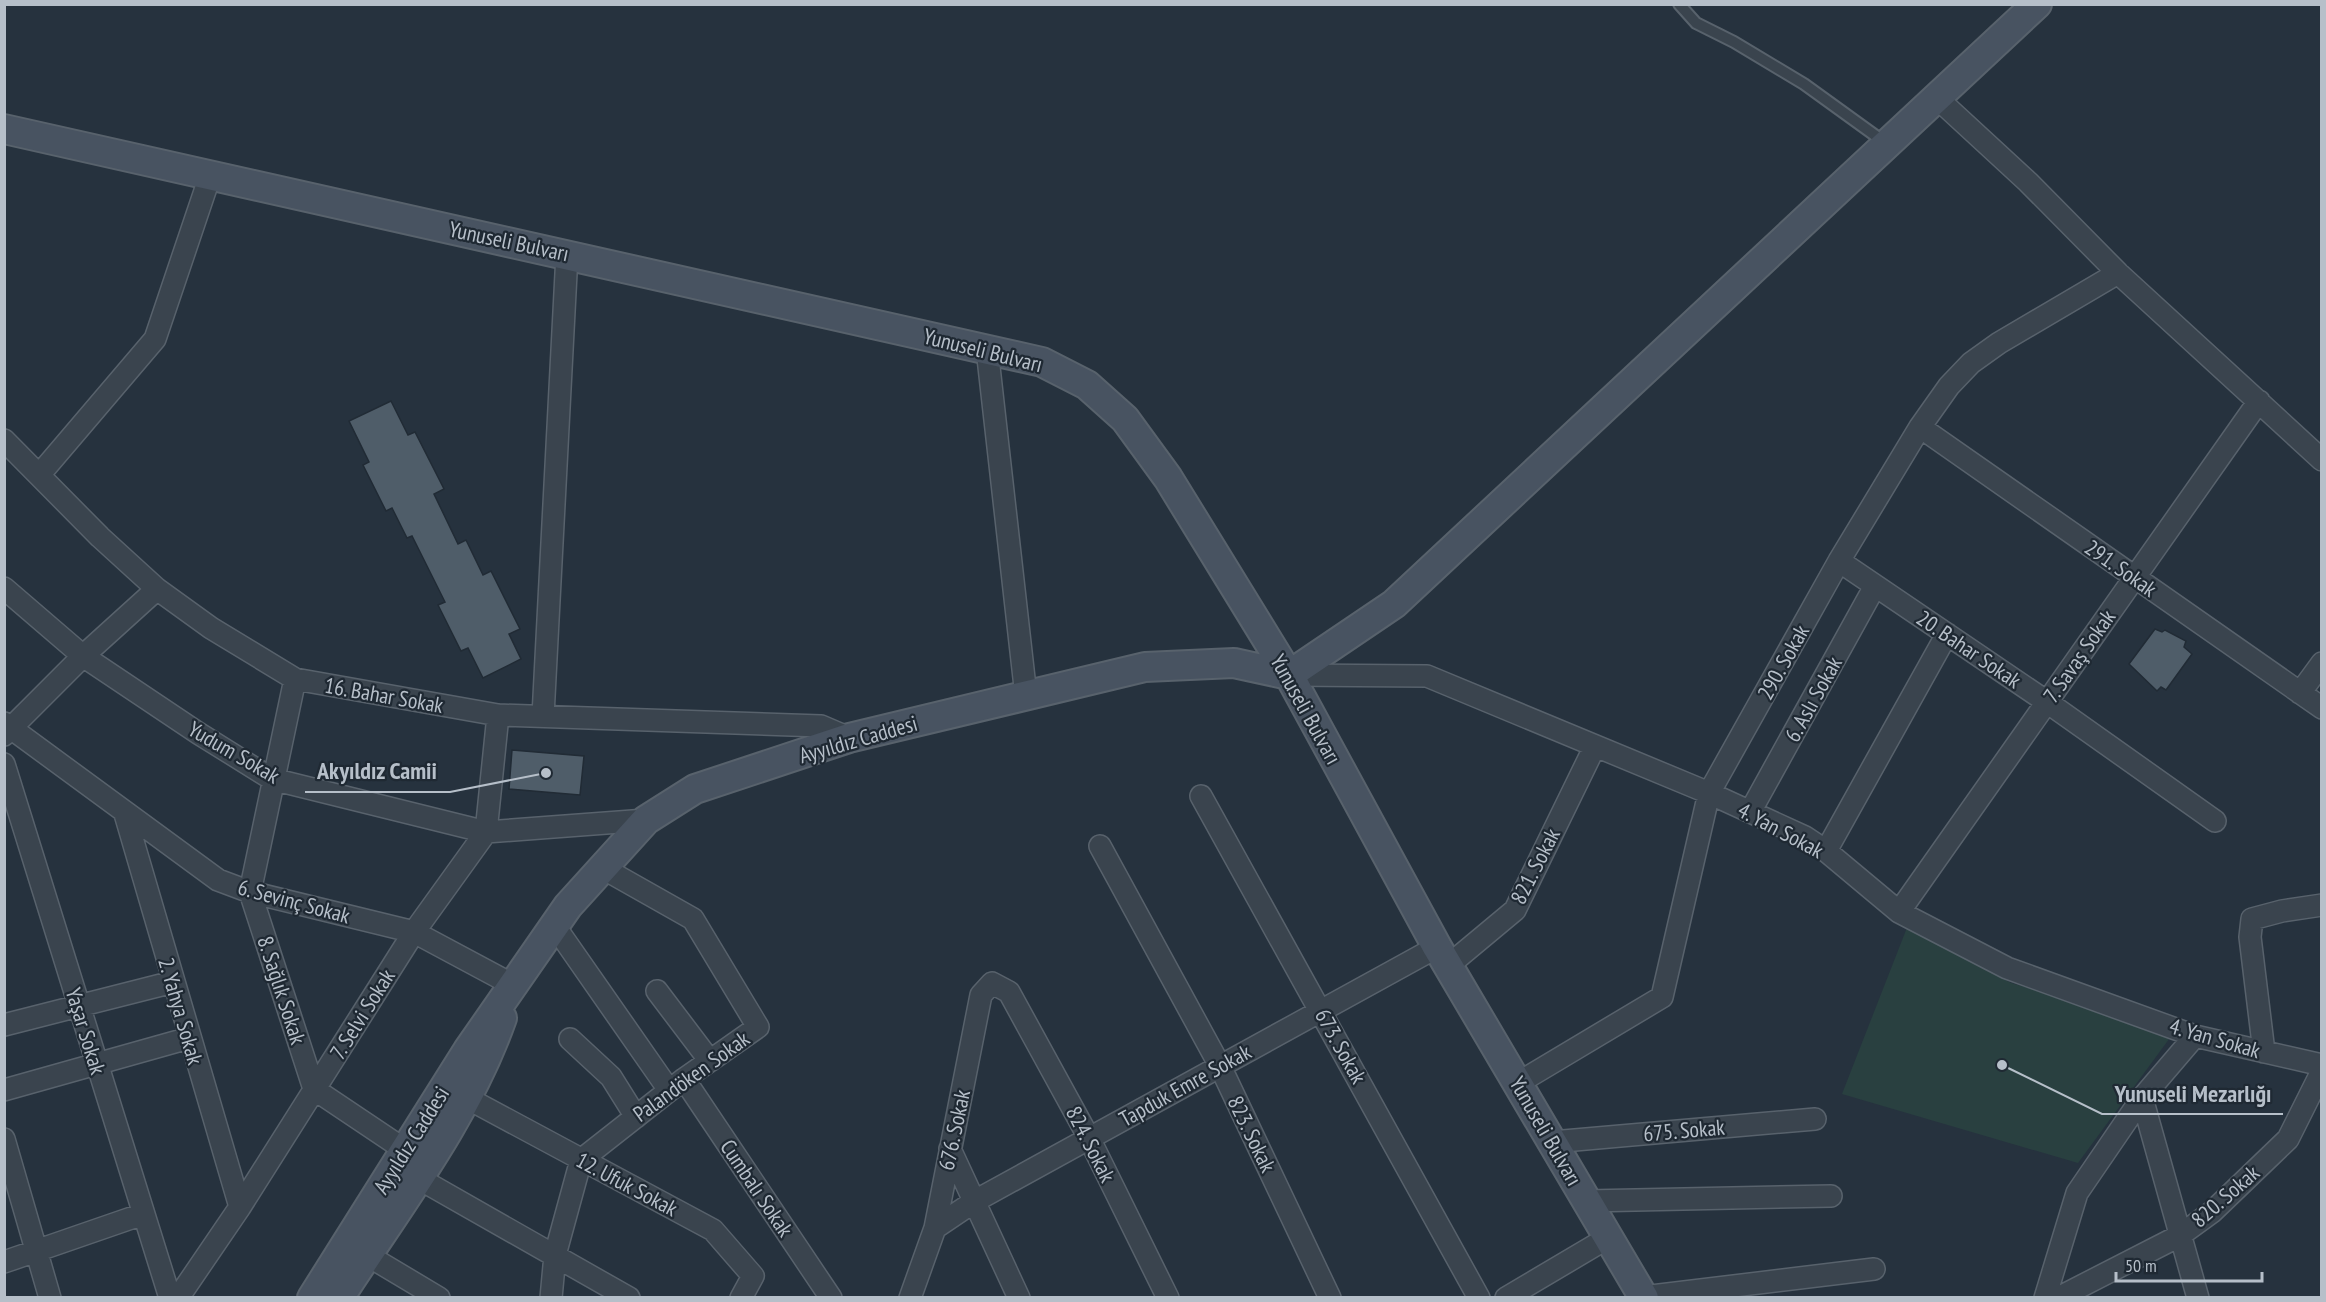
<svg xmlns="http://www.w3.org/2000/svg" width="2326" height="1302" viewBox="0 0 2326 1302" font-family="'PT Sans Narrow',sans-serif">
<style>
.green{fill:#294040}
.building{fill:#4f5d69;stroke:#212b35;stroke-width:1.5}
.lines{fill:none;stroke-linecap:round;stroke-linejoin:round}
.lane-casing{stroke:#58626c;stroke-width:14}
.street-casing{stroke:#58626c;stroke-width:24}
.secondary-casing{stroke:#58626c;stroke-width:32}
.lane{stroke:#3a444e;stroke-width:10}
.street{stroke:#3a444e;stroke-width:21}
.secondary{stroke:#485361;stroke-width:28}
.labels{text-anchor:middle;stroke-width:4.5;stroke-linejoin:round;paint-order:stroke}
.street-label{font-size:22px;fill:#b6bfc9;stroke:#1f2933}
.leader{fill:none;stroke:#b6bfc9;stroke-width:2}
.callout-dot{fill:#b6bfc9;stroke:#1f2933;stroke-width:2}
.callout-label{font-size:24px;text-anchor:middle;font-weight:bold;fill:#b6bfc9;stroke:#1f2933;stroke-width:4.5;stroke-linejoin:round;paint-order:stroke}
</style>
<rect width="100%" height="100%" fill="#26323e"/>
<path class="green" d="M1908 925 2011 983 2108 1010 2172 1035 2078 1163 1842 1094Z"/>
<path class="building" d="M391 401 408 435 415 432 444 489 434 494 458 544 466 540 483 575 491 571 520 629 509 634 521 659 483 678 468 648 461 651 438 605 445 602 412 536 407 538 392 508 386 511 363 465 369 462 349 421Z
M2155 629 2162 632 2165 630 2186 641 2184 647 2192 654 2166 690 2161 687 2157 691 2129 664Z
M512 750 584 756 580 795 509 789Z"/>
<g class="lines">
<defs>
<path id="lane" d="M1679 4 1696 23 1734 42 1804 84 1887 144"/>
<path id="street" d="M1938 99 2028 182 2118 273 2322 460
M987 349 1026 696
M1920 427 2322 708
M4 440 100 537 157 589 211 628 295 679 498 715 821 726 849 738
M40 474 155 339 210 176
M1839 561 2047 702 2215 821
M4 588 83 656 198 733 272 779 486 832 646 820
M1289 675 1427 676 1709 793 1805 837 1826 851 1899 912 2007 968 2195 1036 2322 1065
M295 679 250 892 314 1089 405 1150
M2300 693 2322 663
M543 716 567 254
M4 723 218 880 250 892 414 932 513 985
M4 735 83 656 157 589
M4 764 170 1298
M1201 796 1479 1298
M1750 812 1875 586
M125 814 240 1207
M1100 846 1220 1066 1330 1298
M1826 851 1947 634
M1899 912 2259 401
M554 925 669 1090
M1449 965 1515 910 1595 746
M657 991 710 1061
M4 1025 173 982
M570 1039 611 1077 636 1117
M2264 1052 2250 937 2252 919 2282 911 2322 905
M684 1079 831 1298
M1518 1083 1662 997 1709 793 1839 561 1920 427 1949 386 1971 363 1999 343 2118 273
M4 1090 189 1038
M467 1098 713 1230 753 1276 741 1298
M2142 1098 2198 1298
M4 1139 50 1298
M1552 1142 1815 1119
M950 1149 1019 1298
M418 1178 629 1298
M1587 1201 1831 1196
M935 1228 975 1201 1437 947
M367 1255 439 1298
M4 1262 143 1214
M1643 1297 1874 1269
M178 1298 240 1207 414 932 486 832 498 715
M551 1298 555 1255 581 1160 684 1079 758 1027 693 919 601 867
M910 1298 935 1228 981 995 992 983 1009 992 1089 1138 1168 1298
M1506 1298 1609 1237
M2045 1298 2077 1193 2142 1098 2195 1036
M2058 1298 2179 1236 2212 1212 2288 1139 2322 1071"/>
<path id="secondary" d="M4 129 1042 362 1087 385 1125 419 1168 478 1289 675 1437 947 1644 1298
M312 1298 468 1050 568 906 646 820 695 789 849 738 1145 667 1234 663 1289 675 1394 604 2037 4
M339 1298C397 1208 466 1120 502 1018"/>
</defs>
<use href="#lane" class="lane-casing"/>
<use href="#street" class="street-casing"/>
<use href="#secondary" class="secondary-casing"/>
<use href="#lane" class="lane"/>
<use href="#street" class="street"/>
<use href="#secondary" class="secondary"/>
</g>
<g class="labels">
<g class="street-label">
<text transform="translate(509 241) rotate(12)" y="8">Yunuseli Bulvarı</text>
<text transform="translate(983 350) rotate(14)" y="8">Yunuseli Bulvarı</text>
<text transform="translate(2121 568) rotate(35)" y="8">291. Sokak</text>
<text transform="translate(1969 649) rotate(34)" y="8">20. Bahar Sokak</text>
<text transform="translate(2079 656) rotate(-55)" y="8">7. Savaş Sokak</text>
<text transform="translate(1783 662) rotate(-61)" y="8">290. Sokak</text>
<text transform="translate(384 695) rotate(10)" y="8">16. Bahar Sokak</text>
<text transform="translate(1813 699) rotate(-61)" y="8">6. Aslı Sokak</text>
<text transform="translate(1306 709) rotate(61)" y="8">Yunuseli Bulvarı</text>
<text transform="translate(858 739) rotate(-16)" y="8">Ayyıldız Caddesi</text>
<text transform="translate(234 752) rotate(30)" y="8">Yudum Sokak</text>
<text transform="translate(1781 830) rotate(28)" y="8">4. Yan Sokak</text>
<text transform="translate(1535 866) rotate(-63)" y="8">821. Sokak</text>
<text transform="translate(294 901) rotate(15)" y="8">6. Sevinç Sokak</text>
<text transform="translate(282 990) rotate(72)" y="8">8. Sağlık Sokak</text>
<text transform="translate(181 1011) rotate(74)" y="8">2. Yahya Sokak</text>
<text transform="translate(362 1014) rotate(-58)" y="8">7. Selvi Sokak</text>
<text transform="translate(86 1031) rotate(73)" y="8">Yaşar Sokak</text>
<text transform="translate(2215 1038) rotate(16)" y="8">4. Yan Sokak</text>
<text transform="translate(1341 1046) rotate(61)" y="8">673. Sokak</text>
<text transform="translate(691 1076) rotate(-36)" y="8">Palandöken Sokak</text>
<text transform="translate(1185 1085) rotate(-29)" y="8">Tapduk Emre Sokak</text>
<text transform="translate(954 1130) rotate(-78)" y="8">676. Sokak</text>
<text transform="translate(1684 1130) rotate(-5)" y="8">675. Sokak</text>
<text transform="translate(1546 1131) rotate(60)" y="8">Yunuseli Bulvarı</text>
<text transform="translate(1252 1134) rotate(64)" y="8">823. Sokak</text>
<text transform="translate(411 1140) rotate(-58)" y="8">Ayyıldız Caddesi</text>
<text transform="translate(1091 1144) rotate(63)" y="8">824. Sokak</text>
<text transform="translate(627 1184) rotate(28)" y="8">12. Ufuk Sokak</text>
<text transform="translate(757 1188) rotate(56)" y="8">Cumbalı Sokak</text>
<text transform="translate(2225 1196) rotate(-41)" y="8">820. Sokak</text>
</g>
</g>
<path class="leader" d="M546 773L450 792H305M2002 1065L2102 1114H2283"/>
<g class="callout-dot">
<circle cx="546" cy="773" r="6"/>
<circle cx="2002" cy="1065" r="6"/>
</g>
<g class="callout-label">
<text x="377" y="779">Akyıldız Camii</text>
<text x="2193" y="1102">Yunuseli Mezarlığı</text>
</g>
<rect width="2326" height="1302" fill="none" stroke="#b6bfc9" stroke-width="12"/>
<path d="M2116 1272v9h146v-9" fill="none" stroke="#b6bfc9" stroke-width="3"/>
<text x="2125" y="1272" font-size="18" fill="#b6bfc9" stroke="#1f2933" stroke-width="4.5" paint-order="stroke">50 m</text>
</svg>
